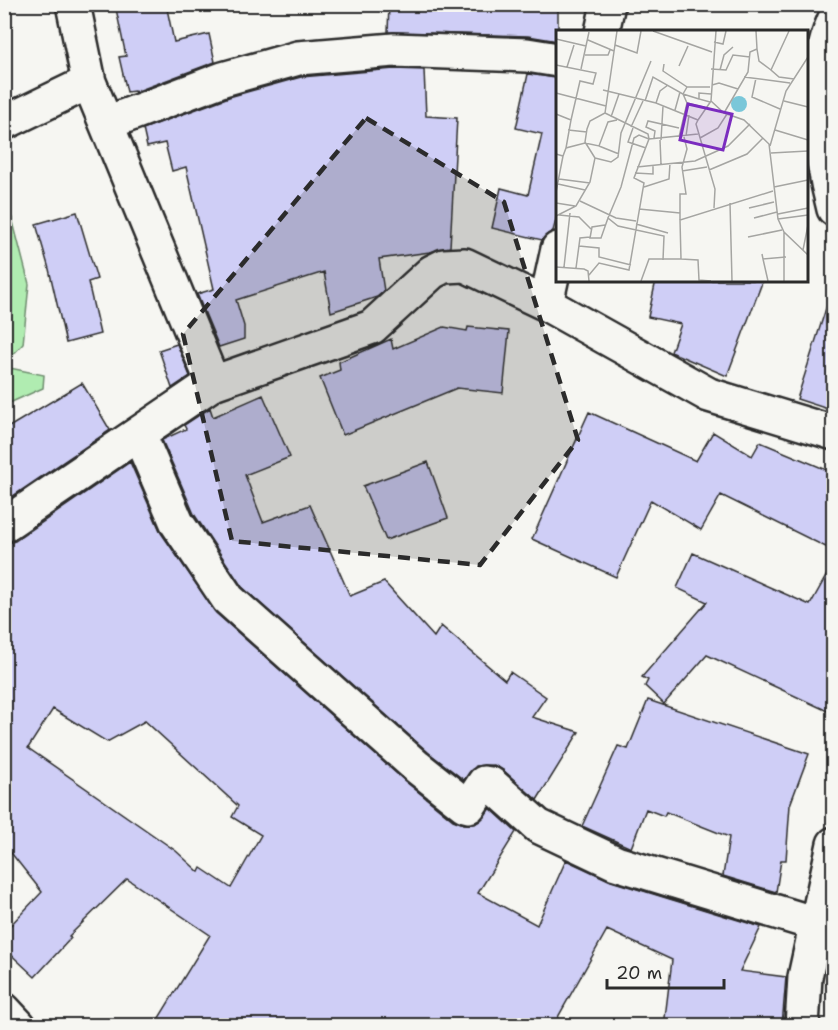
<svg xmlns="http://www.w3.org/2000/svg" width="838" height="1030" viewBox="0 0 838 1030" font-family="'Shantell Sans',sans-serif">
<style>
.green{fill:#b0ecb1;stroke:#6e8c6e;stroke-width:1.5}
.building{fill:#cfcef6;stroke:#2b2b2b;stroke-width:1.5;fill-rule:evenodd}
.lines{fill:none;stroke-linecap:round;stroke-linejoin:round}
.minor-casing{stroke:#2b2b2b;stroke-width:38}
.major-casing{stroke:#2b2b2b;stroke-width:38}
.minor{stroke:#f6f6f2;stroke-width:33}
.major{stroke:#f6f6f2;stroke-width:33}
.marked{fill:#2b2b2b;fill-opacity:0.2;stroke:#2b2b2b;stroke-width:4.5;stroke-dasharray:12 8;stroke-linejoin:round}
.inset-road{fill:none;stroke:#a5a5a2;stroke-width:1.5}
.view{fill:#7b2cbf;fill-opacity:0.15;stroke:#7b2cbf;stroke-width:3}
.inset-edge{fill:none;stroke:#2b2b2b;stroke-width:3}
</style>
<rect width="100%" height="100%" fill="#f6f6f2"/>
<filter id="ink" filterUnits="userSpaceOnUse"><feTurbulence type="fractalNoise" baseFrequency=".0167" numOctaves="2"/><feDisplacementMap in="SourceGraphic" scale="12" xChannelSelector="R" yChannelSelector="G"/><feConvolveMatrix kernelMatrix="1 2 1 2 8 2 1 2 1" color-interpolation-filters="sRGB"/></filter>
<g filter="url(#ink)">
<path class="green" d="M12 218 29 284 23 344 5 363V221Z
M5 367 44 375 43 388 5 405Z"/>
<path class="building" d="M115 4H166L174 42 209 34 215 62 135 92 134 91 127 92 119 57 126 56Z
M389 4H558V41L528 36 388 32Z
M394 69 424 70 426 116 457 118 450 247 430 252 379 259 384 291 377 297 331 312 324 272 236 300 244 326V339L219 347 197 294 214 289 186 167 172 171 165 143 147 147 143 129 229 97 301 77Z
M528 74 558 78V213L553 231 545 236 542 240 492 228 501 188 528 195 542 134 516 128Z
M77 212 97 279 88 282 100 334 66 343 49 269 36 224Z
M656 280H763L727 376 671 352 681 324 648 317Z
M827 305 834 306V411L797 399Z
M444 327 467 331 468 327 509 331 503 393 457 388 343 435 320 378 340 370 339 362 391 339 393 349Z
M177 344 190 376 172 388 159 350Z
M82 383 110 430 4 502V430Z
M263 395 290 457 245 475 263 522 310 505 350 596 384 582 434 637 441 626 505 680 510 672 546 697 532 717 579 732 537 800 503 770 494 765 476 766 464 780 429 753 242 587 194 514 162 440 186 429 184 425 210 408 213 417Z
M589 412 696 461 713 432 752 456 760 442 834 473V551L721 495 701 530 651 500 616 577 532 539Z
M130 462 161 533 216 613 405 781 453 820 464 824H475L484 817 490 808 516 832 478 893 537 925 566 860 611 881 761 927 740 971 786 977 782 1026H664L672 960 607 930 553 1026H154L210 935 127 879 69 936 71 938 35 977 4 948V932L42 892 4 844V544L15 541ZM53 709 107 742 145 721 238 806 232 817 261 835 231 888 201 868 199 872 176 851 28 748Z
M428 462 448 518 386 540 363 486Z
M693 553 810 605 834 562V714L707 655 664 704 645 686 648 680 642 677 707 602 677 588Z
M648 700 809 754 790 805 786 860H781L776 892 723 876 729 837 666 812 664 816 646 809 631 848 582 826 618 746 628 749Z"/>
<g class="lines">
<defs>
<path id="minor" d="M73 4 89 82 213 383
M834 21C810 77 819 152 834 209
M602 32 608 4
M4 123 89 82
M107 123 223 79 298 58 394 50 527 55 558 60
M558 249 546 304 709 395 834 433
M139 434 177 523 228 599 417 767 465 805 469 806 484 783 491 784 538 826 616 863 816 924
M4 525 213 383 372 327 432 272 444 266 465 265 546 304
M4 1010 19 1026"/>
<path id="major" d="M802 1026 805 977 834 844"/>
</defs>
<use href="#minor" class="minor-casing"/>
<use href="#major" class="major-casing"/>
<use href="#minor" class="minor"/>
<use href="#major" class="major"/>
</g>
</g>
<path class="marked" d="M366 118 504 202 578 440 480 565 232 541 183 334Z"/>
<g transform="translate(556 30)">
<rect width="252" height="252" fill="#f6f6f2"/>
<path d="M175 74a8 8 0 1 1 16 0a8 8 0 1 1-16 0Z" fill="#7ac7d9"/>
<path class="inset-road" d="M97 1 156 22M160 1 155 71 168 83 188 90 213 114 222 189 228 202 252 225M233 1 215 40 223 47 238 49M0 9 30 16M32 10 58 21M158 12 167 14 170 1M59 15 81 23 85 1M201 19 203 31 215 40M29 25H52L54 20M108 34 107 41 131 57 127 64 143 69M0 35 40 43 37 54 24 51 15 90M123 36 132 16M11 37 18 15M25 39 33 2M155 39 170 40 177 25 194 27M164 40 168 25 177 17M188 47 234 53M200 48 196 67 224 79M156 55 163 53 182 59M131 57H154M47 60 100 73 142 90 155 71M0 63 50 76M89 71 97 47 127 64 131 73 123 107M228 71 252 77M154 72 143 69V63L155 64M100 73 104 61 112 55M131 73 151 78M119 80 124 62M49 83 92 104 93 109M168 83 192 42 194 22 201 19 200 1M0 84 15 90 10 118M55 87 63 64M142 90 140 94 159 159 158 178M75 97 87 71M77 98 72 112 90 118M12 100 31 102M219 100 252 110M130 106 133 85M98 108 99 101 90 97 92 91 123 98M144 108 162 98 171 84M93 109 83 105 78 108 65 157 52 188 62 196 108 206 107 230M104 110 105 134M105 110 107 76M43 116 63 124M214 116 230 61 252 27M215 123 252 121M0 124 7 126 10 118 29 113 43 116 52 92 61 90M39 128 55 132 62 127 65 103 95 31M81 137 139 131 172 116 194 94M153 140 191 124 207 108M126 141 151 137M79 143 97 144V135M3 149 34 153M2 154 29 160M88 157 113 149 114 133M218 157 252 150M0 162 7 126M24 171 60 188 80 191M0 173 19 176M174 173 176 251M193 178 218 172M83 179 124 183M222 184 252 178M3 185 23 187 35 199M0 186 20 176 34 152 39 128 29 112 31 99 34 91 49 83 61 1M198 188 221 182M222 189 252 185M124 190V164H130L126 137 131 119 128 107M80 194 112 203M49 195 36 197 34 208H45L52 188M228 202V251M192 207 226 200M23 216 43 218V227L75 235M247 220 252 195M206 224 207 229 230 227M125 229 142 230 143 250 155 251M207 229 212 251M0 237 28 239 32 241 33 251M8 237 14 183M20 238 24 208 34 207M33 245 43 233 73 240 88 153 78 148 93 109 142 104M85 251 93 229H125L124 190 217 161"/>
<path class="view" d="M132 74 176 84 167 120 124 110Z"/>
<rect width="252" height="252" class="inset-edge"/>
</g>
<rect width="838" height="1030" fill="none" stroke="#f6f6f2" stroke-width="24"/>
<rect x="12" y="12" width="814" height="1006" fill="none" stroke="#2b2b2b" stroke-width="2" filter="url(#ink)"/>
<path d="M607 979v9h117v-9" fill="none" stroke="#2b2b2b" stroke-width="3"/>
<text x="616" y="979" font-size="18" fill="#2b2b2b" stroke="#f6f6f2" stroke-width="4.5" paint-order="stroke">20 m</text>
</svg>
